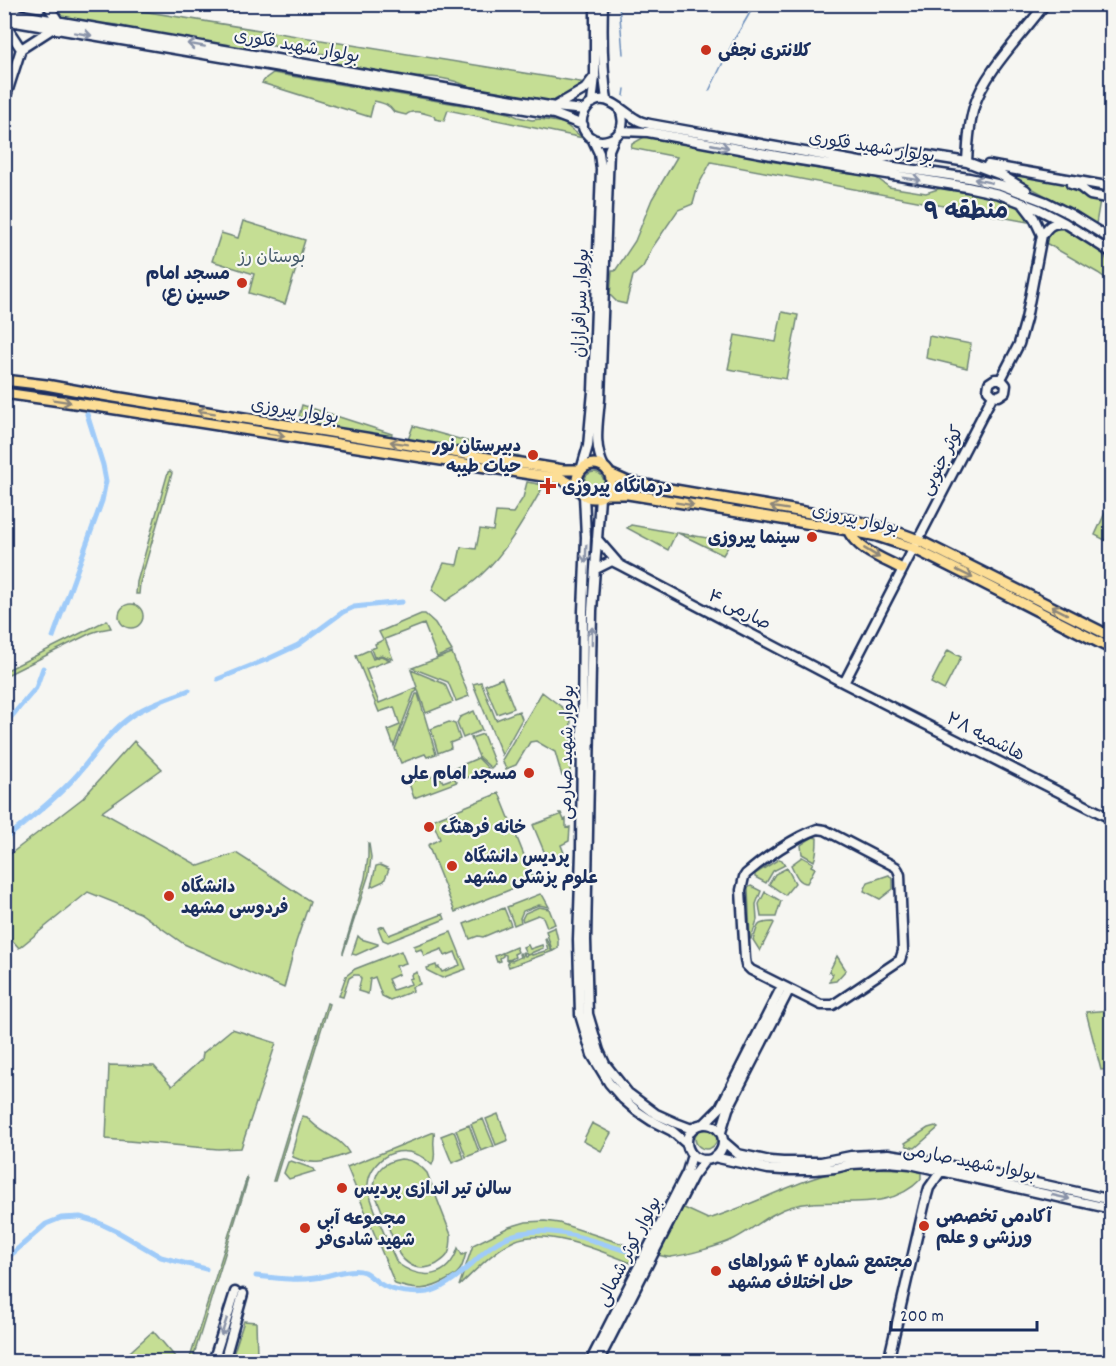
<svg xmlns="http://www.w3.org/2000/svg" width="1116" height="1366" viewBox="0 0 1116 1366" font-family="Dekko,'Playpen Sans Arabic',sans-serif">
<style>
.green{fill:#c5de94;stroke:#708679;stroke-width:1.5}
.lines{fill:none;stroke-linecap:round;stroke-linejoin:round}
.stream{stroke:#6a8dbb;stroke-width:1.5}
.canal{stroke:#9fcbf9;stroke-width:5}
.secondary-casing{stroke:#1b2f5e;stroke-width:13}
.primary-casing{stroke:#1b2f5e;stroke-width:14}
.secondary{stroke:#f6f6f2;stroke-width:8}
.primary{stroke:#fdde96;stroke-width:9}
.oneway{stroke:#8892a8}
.oneway2{stroke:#8c867a}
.poi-dot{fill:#c8321e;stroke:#f6f6f2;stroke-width:2}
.labels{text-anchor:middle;stroke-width:4.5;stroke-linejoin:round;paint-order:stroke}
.street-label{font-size:18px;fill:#1b2f5e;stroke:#f6f6f2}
.poi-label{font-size:18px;font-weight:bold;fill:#1b2f5e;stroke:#f6f6f2;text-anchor:start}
.park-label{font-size:18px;fill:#465b6c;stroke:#f6f6f2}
.district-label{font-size:24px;font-weight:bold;fill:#1b2f5e;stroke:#f6f6f2}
</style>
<rect width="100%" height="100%" fill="#f6f6f2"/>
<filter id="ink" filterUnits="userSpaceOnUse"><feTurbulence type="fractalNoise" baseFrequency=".0167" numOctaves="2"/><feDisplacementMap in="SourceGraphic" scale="12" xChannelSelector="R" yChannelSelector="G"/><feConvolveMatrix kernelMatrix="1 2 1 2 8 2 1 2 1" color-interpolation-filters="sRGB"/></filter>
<g filter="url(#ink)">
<path class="green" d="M51 5H105L586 83 573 94 557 103 466 86C455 79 428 75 415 78L330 63 331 55 247 42 246 49 130 29C120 24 111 24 101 24 88 23 74 19 61 17Z
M273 73 509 113 518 117 532 120 540 119 563 123 583 138 448 110 444 121 435 119 434 116C425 114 413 108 406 115L394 112C389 104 382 103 374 101L370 117 262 83 266 78Z
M646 136 757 156 769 161 851 174 874 176 889 187 926 193 941 188 1003 199 1018 205 1023 209 1028 222 711 162 698 186 693 204 678 210 652 248 643 267 633 276 626 304 617 302 610 295 612 271H615L635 241 652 199 677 157 631 148 632 144Z
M994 167 1050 178 1059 183 1077 188 1100 200 1096 224Z
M243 221 305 240 285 304 249 293 254 274 212 261 221 233 238 238Z
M1059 226 1100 250 1107 260 1111 264V282L1098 273 1044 242 1046 231Z
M782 312 798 315 786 379 728 369 735 335 776 342Z
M929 336 971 344 967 368 926 358Z
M302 405 392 434 390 439 318 425 299 416Z
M413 426 527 458 408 440Z
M170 471 172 473 140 583 139 594H136L137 582 168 472Z
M584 482a10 10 0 1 1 20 0a10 10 0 1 1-20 0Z
M527 482 544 485C526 517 507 551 480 576 470 586 457 593 446 601L432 590 444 563 457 565 461 547 476 549 480 529 493 531 496 512 513 513 523 498Z
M1110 502 1112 503 1111 543 1095 535Z
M631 525 676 533 668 550 627 528Z
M678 533 731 542 723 555Z
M119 616a12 12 0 1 1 24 0a12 12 0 1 1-24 0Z
M421 614H425L435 623 452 651 437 657 424 624 385 639 393 659 381 655 374 657 371 649 376 647 375 644 383 640 379 632Z
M107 620 111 628 100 630 91 633 5 676V671Z
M369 650 373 659 381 656 390 660 366 669 379 703 416 688 417 691 414 693 394 746 388 730 400 725 394 707 379 712 356 656Z
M948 650 961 657 944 690 931 683Z
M452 653 469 696 456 701 448 682 412 668Z
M411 670 445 684 453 702 426 713Z
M502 678 514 708 497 714 485 685Z
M481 682 496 720 519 711 522 719 502 755 473 684Z
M542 692 571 714 570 776H562L555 752 536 741 530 742 516 765 506 769 502 760Z
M416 694H418L436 754 427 757 425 754 401 763 395 749Z
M474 711 482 730 463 738 457 723 460 717Z
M449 722 455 724 460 739 450 743 451 748 438 753 431 729Z
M483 734 495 764 491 768 479 757 471 738Z
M134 741 162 769 102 812 199 866 236 853 310 901 296 942 284 988 184 944 140 913 88 892 19 948 5 932V858L83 798Z
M478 758 489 769 464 779 455 768Z
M439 774 443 782 454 778 457 782 414 798 409 783 421 778 422 780Z
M499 793 534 880 455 912 428 845 440 839 432 820Z
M559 813H561L564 820 566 819V828L570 827 569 841 561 845 564 853 563 855 548 861 533 825 560 815Z
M813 837 817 838C817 846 817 854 814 861L802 854 801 845Z
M368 843 369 844 371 857 369 874 343 954V952L365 878 368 857Z
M802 857 813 863 811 866 815 868 807 883C798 883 795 873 791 865Z
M779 859 782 860 785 865 773 871 766 883 755 877V874Z
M380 865 389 869 384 881 371 887 376 866Z
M787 868 795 883 785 895 769 884 775 874Z
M889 875 893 880V889L880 899 864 891 868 882Z
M751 886 761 891 756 904 757 920 751 939H750L748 888Z
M765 892 781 901 776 917H761L759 904Z
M540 894 543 896 549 907 539 905 523 911 520 918 521 922 514 925 507 907Z
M539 907 549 909 555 924 547 927 543 917 538 915 523 921 522 919 525 913Z
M504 908 511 925 483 937 478 936 470 939 464 924Z
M443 914 445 919 388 942 383 940 378 928 384 926 389 935Z
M773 922 774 923 760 951 753 940C759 924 755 923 773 922Z
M555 927 558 940V948L553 951 509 967 507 961H510L511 959 506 960V955L503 954V956L500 958 501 961 497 962 495 956 516 947 518 952 514 954 515 957 511 959 512 961 520 957 519 954 520 953 522 957 523 955 522 953 523 952 525 956 530 954 527 955 523 947 528 945 530 949 542 945 543 948 531 953 532 955 548 950 545 939 546 938 551 950H552L546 931Z
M451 932 466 969 442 978 428 971 427 968 436 965 437 968 439 967 442 972 460 965 455 952 445 956 442 949 424 956 421 949 416 951 414 946Z
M358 936 361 939 378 944V945L356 955 352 954Z
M401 951 406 963 396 966 399 974 388 979 393 990 411 984 409 979 412 978 411 975 417 972 420 984 412 987 413 991 390 1000 382 996 375 977 370 979 368 994 358 991 361 979 359 975H354L349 978 343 997 339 996 346 976 355 969Z
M837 956 846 970 836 981 829 982 833 974 829 972Z
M327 1003 329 1004 275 1181H273Z
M1111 1010V1069L1101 1070 1086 1012Z
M232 1029 276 1043 241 1148 218 1149 106 1139 109 1065 154 1066 172 1086 202 1059 203 1053Z
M498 1114 508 1140 496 1145 486 1119Z
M302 1116 307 1117C319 1134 340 1136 349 1153 328 1161 315 1167 293 1157L292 1152Z
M483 1119 494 1146 481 1151 471 1124Z
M592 1123 611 1133 601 1151 583 1141Z
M469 1125 479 1152 466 1157 456 1130Z
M935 1126 938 1128 915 1148 907 1146 905 1143 928 1128Z
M695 1138a11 11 0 1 1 22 0a11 11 0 1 1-22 0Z
M454 1131 464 1158 452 1163 441 1136Z
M434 1132C435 1137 433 1141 434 1146 434 1154 436 1158 432 1165 421 1154 408 1149 393 1153 380 1157 369 1170 368 1184 367 1196 391 1250 397 1263 422 1281 448 1279 458 1248L462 1255 466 1253C464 1259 463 1267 459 1271 456 1275 451 1278 447 1280 428 1291 416 1291 395 1284L347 1167Z
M401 1159C413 1160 419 1164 427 1173L451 1235C451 1242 451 1248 448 1254 445 1259 441 1261 437 1264 421 1272 409 1268 399 1254L374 1191C374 1171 382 1162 401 1159Z
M291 1161 314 1169 315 1171 289 1179 284 1173 288 1162Z
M856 1168 914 1169 921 1173V1179C886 1216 833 1194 790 1207 769 1213 753 1230 734 1239 720 1246 687 1255 671 1257 667 1258 663 1256 658 1255L669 1234 668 1231 682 1207 708 1219C758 1204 804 1175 856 1168Z
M247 1177 248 1179 192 1361H189Z
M545 1221 559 1223 638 1249 631 1263C601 1251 544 1227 514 1241 494 1250 475 1271 459 1286L473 1245 509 1227 526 1222Z
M244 1321 256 1322 257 1355H233Z
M153 1331 177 1359V1361H120Z"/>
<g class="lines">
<path class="stream" d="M619 4 623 54
M709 91 734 40 755 4
M624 96 625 89"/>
<path class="canal" d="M53 637 102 501 106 481 103 465 87 414
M218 679 268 659 298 645 343 612 354 607 402 602
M4 725 36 688 43 668
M4 840C29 819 56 799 77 775 94 755 109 732 130 717 148 704 170 698 189 690
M4 1261 46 1224 61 1218 80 1217 97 1222 118 1232 161 1257 206 1269
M256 1276C275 1278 296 1281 315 1278 323 1277 330 1275 337 1273 345 1271 357 1269 364 1272 370 1275 374 1280 379 1283 392 1292 413 1294 428 1292 446 1289 470 1266 483 1253 525 1213 583 1238 630 1252"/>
<defs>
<path id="secondary" d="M47 4 58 21
M603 4C602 36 602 68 607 100
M4 12 555 107 585 110
M6 12 21 4
M4 20 554 114 583 125
M4 23 21 49
M21 49 52 29
M4 102 21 49
M592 103 595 76V4
M556 106 585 89 595 76
M619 108C636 141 588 154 582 124 581 117 584 111 588 106 605 89 621 111 636 119 640 122 645 123 650 124L860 162 969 178 1001 185 1046 202 1070 214 1112 240
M621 131 648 132 788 158 967 187 999 194 1038 209 1065 223 1112 253
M870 160 911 153 967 162 1001 175 1026 190
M967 162C968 143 969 124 974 107 984 72 1024 33 1045 4
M988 165 1112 187
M1071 184 1080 187 1090 195 1112 199
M1024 205 1034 218 1042 235
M1001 379 1019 344 1026 319 1042 235C1048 227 1052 222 1062 223
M993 395 999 396 1005 392 1006 385 1001 379
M993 395 988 390 989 383 995 379H1001
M604 467C593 445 598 424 600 399L609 150 614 138
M581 470 588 446 593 391 601 169 599 153 592 138
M584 495 586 537 583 611 581 852 578 940 580 1015 592 1055 609 1083 623 1099 637 1111 652 1121 672 1131 687 1144
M600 497 592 611 586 940 588 1014 599 1051 605 1064 628 1093 656 1114 676 1123 692 1129
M597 539 617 562
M596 569 612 561 620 565 844 683 1112 819
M844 683 993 395
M818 829 825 830 896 867 898 870 900 875 903 951 900 960 833 1005H821L751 970 746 965 745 959 741 890 744 877 746 874C764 858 795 837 818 829Z
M705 1123 720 1108 782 986
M687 1142a18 18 0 1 1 36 0a18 18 0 1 1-36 0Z
M721 1132 728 1109 789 990
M723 1141 738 1154 770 1161 783 1162H821L851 1156 888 1154 908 1157 1050 1186 1112 1200
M714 1157 768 1169 782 1170H814L835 1168 852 1164 888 1162 910 1164 1112 1209
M213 1362 235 1292
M224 1362 243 1294
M590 1362 687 1172 692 1155
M598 1362 693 1176 705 1160
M888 1362 925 1202 929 1188 941 1171"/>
<path id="primary" d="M4 380 46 385 90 393 563 470H581
M4 393 103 407 562 479 577 487
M577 481a17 17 0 1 1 34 0a17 17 0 1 1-34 0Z
M610 474 628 482 845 519C870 524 894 530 918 540L1112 637
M606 494H628L848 530 877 536 913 548 981 582 1112 649
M848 530C857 550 884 559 902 569"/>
</defs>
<use href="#secondary" class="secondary-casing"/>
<use href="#primary" class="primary-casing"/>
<use href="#secondary" class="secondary"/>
<use href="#primary" class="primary"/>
</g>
<defs><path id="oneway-shaft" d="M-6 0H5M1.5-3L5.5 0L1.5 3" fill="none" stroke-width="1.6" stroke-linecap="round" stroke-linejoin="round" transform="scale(1.5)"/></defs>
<g class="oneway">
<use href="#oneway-shaft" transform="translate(83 34) rotate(10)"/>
<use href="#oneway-shaft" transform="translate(196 45) rotate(-170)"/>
<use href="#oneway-shaft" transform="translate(720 146) rotate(11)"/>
<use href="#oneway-shaft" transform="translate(912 179) rotate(9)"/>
<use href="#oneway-shaft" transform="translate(983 181) rotate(-168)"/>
<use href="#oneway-shaft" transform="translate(586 554) rotate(92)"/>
<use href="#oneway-shaft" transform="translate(592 636) rotate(-89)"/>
<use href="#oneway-shaft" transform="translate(1061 1197) rotate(13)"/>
<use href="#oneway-shaft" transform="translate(224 1327) rotate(108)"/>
</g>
<g class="oneway2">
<use href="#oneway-shaft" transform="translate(62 401) rotate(9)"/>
<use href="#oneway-shaft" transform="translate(206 412) rotate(-171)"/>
<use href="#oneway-shaft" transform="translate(276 435) rotate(9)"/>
<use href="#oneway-shaft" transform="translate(399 443) rotate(-171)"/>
<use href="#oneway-shaft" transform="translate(685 504) rotate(9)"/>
<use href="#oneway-shaft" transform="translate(779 508) rotate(-171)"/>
<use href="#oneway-shaft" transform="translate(872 553) rotate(31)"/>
<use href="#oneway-shaft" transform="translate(965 574) rotate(26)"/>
<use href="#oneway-shaft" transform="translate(1059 610) rotate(-153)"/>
</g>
</g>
<g class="poi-dot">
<circle cx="706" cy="50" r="6"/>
<circle cx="242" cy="283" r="6"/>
<circle cx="533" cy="455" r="6"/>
<path d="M545 477h6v6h6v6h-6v6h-6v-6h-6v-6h6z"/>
<circle cx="812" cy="537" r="6"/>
<circle cx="529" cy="773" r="6"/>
<circle cx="429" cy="827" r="6"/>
<circle cx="452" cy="866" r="6"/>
<circle cx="169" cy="896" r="6"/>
<circle cx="342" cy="1188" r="6"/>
<circle cx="924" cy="1226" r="6"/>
<circle cx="305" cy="1228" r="6"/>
<circle cx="716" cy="1271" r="6"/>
</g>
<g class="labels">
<g class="street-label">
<text transform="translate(297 45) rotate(10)" y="6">بولوار شهید فکوری</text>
<text transform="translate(872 146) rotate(9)" y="6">بولوار شهید فکوری</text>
<text transform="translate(580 303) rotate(-88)" y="6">بولوار سرافرازان</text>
<text transform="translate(295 410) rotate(9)" y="6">بولوار پیروزی</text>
<text transform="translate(941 460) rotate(-63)" y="6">کوثر جنوبی</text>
<text transform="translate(856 518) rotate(12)" y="6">بولوار پیروزی</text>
<text transform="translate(740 609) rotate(27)" y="6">صارمی ۴</text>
<text transform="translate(986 736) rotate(27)" y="6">هاشمیه ۲۸</text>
<text transform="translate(566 752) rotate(-89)" y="6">بولوار شهید صارمی</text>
<text transform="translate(970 1161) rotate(11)" y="6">بولوار شهید صارمی</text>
<text transform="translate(628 1251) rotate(-63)" y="6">بولوار کوثر شمالی</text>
</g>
<g class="poi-label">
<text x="718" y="56">کلانتری نجفی</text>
<text x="230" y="279" text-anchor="end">مسجد امام<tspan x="230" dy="21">حسین (ع)</tspan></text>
<text x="521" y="451" text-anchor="end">دبیرستان نور<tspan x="521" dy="21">حیات طیبه</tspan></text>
<text x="562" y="492">درمانگاه پیروزی</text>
<text x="800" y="543" text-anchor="end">سینما پیروزی</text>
<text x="517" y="779" text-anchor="end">مسجد امام علی</text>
<text x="441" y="833">خانه فرهنگ</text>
<text x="464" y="862">پردیس دانشگاه<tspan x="464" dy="21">علوم پزشکی مشهد</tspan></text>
<text x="181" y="892">دانشگاه<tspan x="181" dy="21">فردوسی مشهد</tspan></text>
<text x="354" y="1194">سالن تیر اندازی پردیس</text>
<text x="936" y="1222">آکادمی تخصصی<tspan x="936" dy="21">ورزشی و علم</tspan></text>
<text x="317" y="1224">مجموعه آبی<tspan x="317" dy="21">شهید شادی‌فر</tspan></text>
<text x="728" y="1267">مجتمع شماره ۴ شوراهای<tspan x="728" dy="21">حل اختلاف مشهد</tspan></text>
</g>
<g class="park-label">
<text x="272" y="262">بوستان رز</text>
</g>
<g class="district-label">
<text x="966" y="218">منطقه ۹</text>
</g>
</g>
<rect width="1116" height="1366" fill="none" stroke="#f6f6f2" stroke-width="24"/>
<rect x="12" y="12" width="1092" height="1342" fill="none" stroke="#1b2f5e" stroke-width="2" filter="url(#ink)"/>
<path d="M891 1321v9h146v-9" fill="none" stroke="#1b2f5e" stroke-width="3"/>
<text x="900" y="1321" font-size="18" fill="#1b2f5e" stroke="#f6f6f2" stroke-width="4.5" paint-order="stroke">200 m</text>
</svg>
